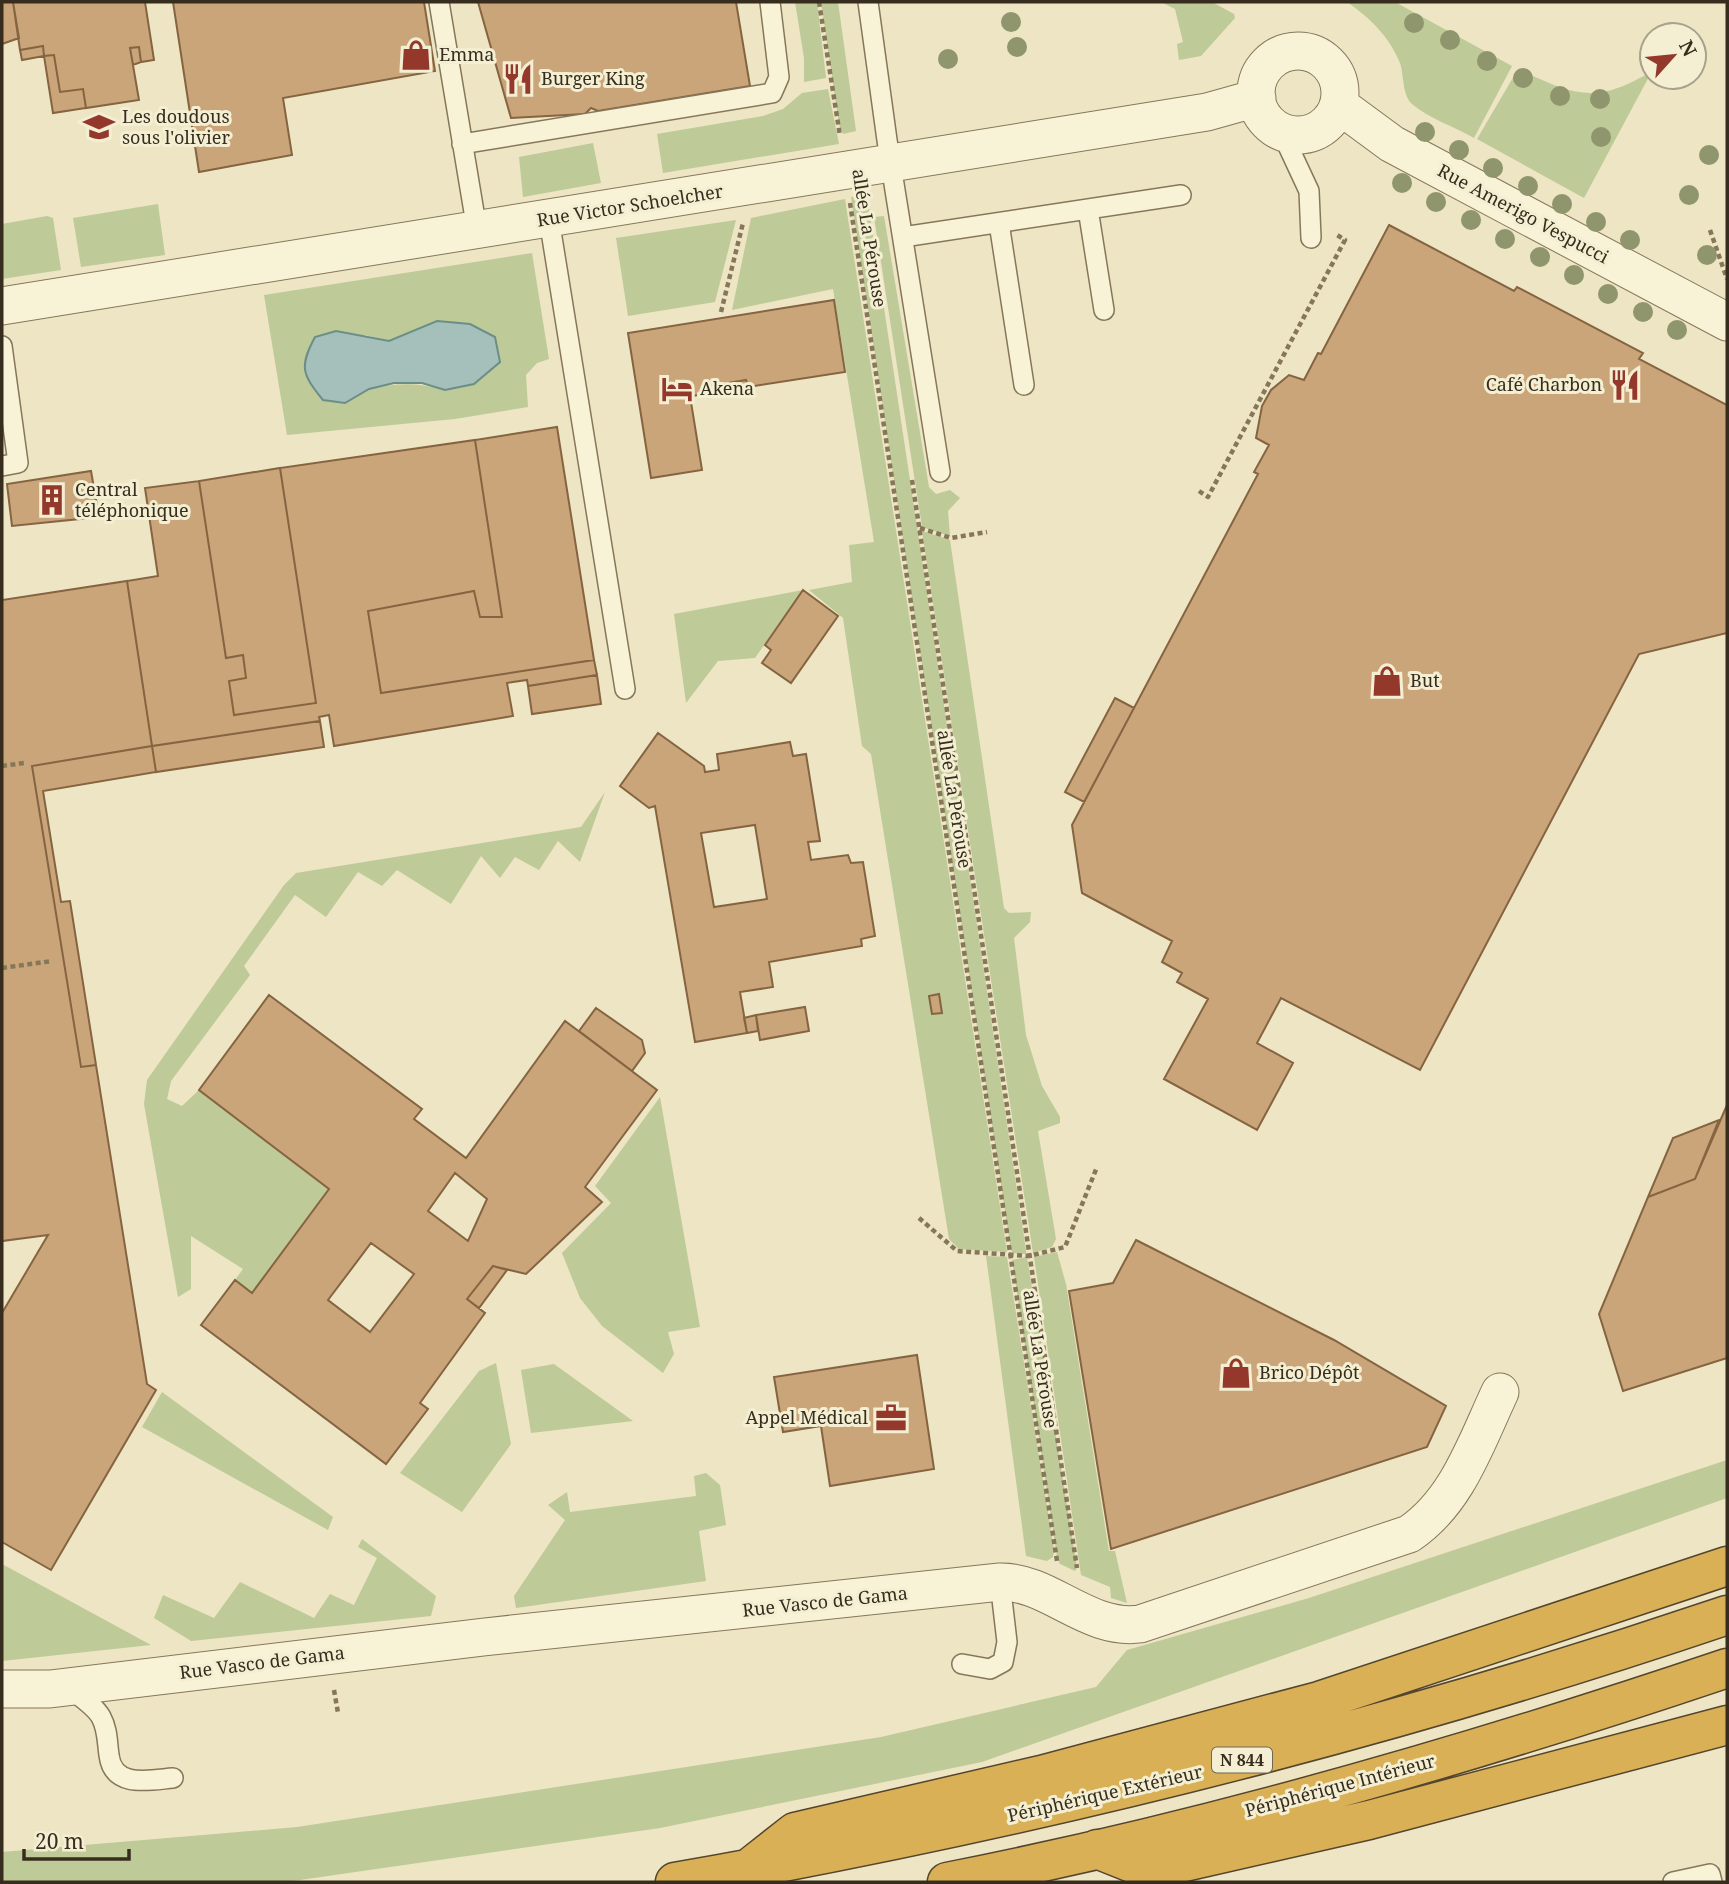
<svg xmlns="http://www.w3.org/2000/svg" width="1729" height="1884" viewBox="0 0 1729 1884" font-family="'Noto Serif',serif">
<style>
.green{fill:#beca97;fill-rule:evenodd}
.water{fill:#a5c0bb;stroke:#6c8e89;stroke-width:2}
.building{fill:#caa57a;stroke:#856441;stroke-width:2;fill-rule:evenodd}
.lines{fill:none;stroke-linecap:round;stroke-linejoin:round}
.lane-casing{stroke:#86775a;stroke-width:22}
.street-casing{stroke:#86775a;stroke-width:39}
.highway-casing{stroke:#54452f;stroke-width:41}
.path{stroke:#86775a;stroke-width:4.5;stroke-dasharray:5 3.5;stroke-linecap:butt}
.lane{stroke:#f8f2d6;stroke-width:19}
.street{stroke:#f8f2d6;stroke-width:37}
.highway{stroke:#dab056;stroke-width:38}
.tree{fill:#8f956c}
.labels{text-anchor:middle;stroke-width:6;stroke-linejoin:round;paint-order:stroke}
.shield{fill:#f4efd3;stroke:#706754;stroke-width:2}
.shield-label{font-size:16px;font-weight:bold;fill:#372d1e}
.poi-label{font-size:18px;fill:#372d1e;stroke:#f4efd3;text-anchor:start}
.street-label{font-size:18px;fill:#372d1e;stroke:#f4efd3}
</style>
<rect width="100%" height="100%" fill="#ede5c3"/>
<path class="green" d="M795 2H817L826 78 804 82V58Z
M821 2H838L856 131 843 134 839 124Z
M1161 2H1212L1234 14 1235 18 1201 56 1179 60 1177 44 1183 42 1175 9Z
M1347 2H1395L1512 66 1474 138C1455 127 1428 118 1412 104 1402 95 1404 74 1400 63 1389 36 1370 18 1347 2Z
M1518 69C1575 96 1596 105 1652 71L1584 198 1477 139Z
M828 89 839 144 663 173 657 134 763 116 783 109 802 93Z
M593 143 601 183 523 197 519 157Z
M867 195 1026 1250V1254L1013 1253 1011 1250 851 197Z
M845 199 1007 1252 959 1249 949 1239 871 754 862 746 843 618 809 590 852 582 849 545 874 542 833 289 732 310 751 218Z
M158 204 165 255 81 267 73 218Z
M47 216 53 218 61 270 2 279V224Z
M884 216 929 487 936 494 950 490 960 498 948 511 950 536 922 527 874 217Z
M736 220 715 302 628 316 616 238Z
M532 253 549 359 537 363 526 375 528 407 455 419 287 435 264 295ZM365 335 389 341 445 390C418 382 396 383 369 389Z
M922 531 950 540 1004 908 1009 913 1031 912 1030 922 1014 938 1026 1035 1042 1086 1060 1117V1123L1038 1131 1056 1239 1052 1247 1033 1253Z
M803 590 755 658 718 661 686 703 674 614Z
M605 792 580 862 558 841 539 870 515 857 500 878 481 856 451 904 397 870 382 886 358 872 326 917 295 895 244 966 250 975 171 1081 167 1099 182 1106 199 1090 329 1189 252 1293 235 1280 243 1269 191 1236V1289L178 1297 144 1104 147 1080 284 885 296 873 581 827Z
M660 1097 700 1327 668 1332 674 1354 663 1373 602 1326 580 1298 562 1253 611 1203 595 1186Z
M1057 1252 1066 1284 1109 1551H1115L1127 1603 1111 1598 1110 1587 1081 1575 1034 1257Z
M986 1256 1007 1257 1054 1550 1053 1557 1047 1561 1026 1556Z
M1027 1257 1077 1567 1075 1571 1060 1564 1057 1557 1012 1260Z
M496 1363 511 1444 462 1512 400 1473 479 1371Z
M554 1364 633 1421 531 1433 521 1370Z
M162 1392 333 1517 328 1530 142 1427Z
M1727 1460V1498L982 1762 660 1828 286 1882H2V1852L297 1827 881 1737 1096 1687 1127 1650 1309 1598Z
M706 1473 720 1485 726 1525 699 1531 706 1581 516 1608 514 1596 565 1520 548 1505 567 1492 570 1512 696 1496 694 1476Z
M362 1539 436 1596 431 1616 191 1641 154 1618 163 1595 214 1618 240 1582 314 1618 330 1594 354 1605 377 1558 358 1547Z
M2 1564 151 1645 2 1661Z"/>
<path class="water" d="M437 321 470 324 495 337 500 362 474 384 445 390 422 383H394L369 389 345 403 323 400C302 374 299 367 315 337L336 331 389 341Z"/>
<path class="building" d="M2 2H13L19 38 2 44Z
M13 2H145L154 60 141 62 139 47 130 48 139 100 86 108 83 89 60 92 54 55 44 56 43 46 20 50Z
M173 2H424L435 71 283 98 292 155 199 172Z
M478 2H736L750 86 598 111 591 108 585 114 511 118Z
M43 46 44 56 22 60 20 50Z
M139 47 141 62 133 65 130 48Z
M54 55 60 92 83 89 86 108 53 113 44 56Z
M1389 225 1514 291 1517 287 1643 353 1639 359 1727 405V633L1639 654 1420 1070 1281 998 1257 1043 1293 1063 1257 1130 1164 1079 1208 999 1177 982 1182 973 1162 962 1172 941 1082 893 1072 825 1258 474 1254 472 1269 445 1256 438 1262 406 1271 390 1289 375 1304 380 1318 353 1321 354Z
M834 300 845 372 748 387 746 380 716 385 717 392 686 397 687 402H691L702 470 651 478 628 333Z
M746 380 748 387 717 392 716 385Z
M557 427 594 660 381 693 368 611 474 591 480 617H502L475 440Z
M475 440 502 617H480L474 591 368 611 381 693 594 660 597 675 528 686 527 680 507 683 513 716 334 746 329 715 319 717 320 721 152 746 127 581 158 576 145 488 199 481 226 658 243 655 246 678 229 681 234 715 316 703 280 468Z
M280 468 316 703 234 715 229 681 246 678 243 655 226 658 199 481Z
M91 471 99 517 12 526 7 484Z
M127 581 152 746 32 766 81 1067 96 1065 147 1384 156 1390 51 1570 2 1542V1313L48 1235 2 1241V600Z
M803 590 838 616 791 683 762 663 771 650 765 645Z
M597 675 601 704 532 714 528 686Z
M1115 698 1134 708 1084 802 1065 792Z
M320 721 324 747 156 772 152 746Z
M658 733 704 766 705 772 719 770 717 754 790 742 793 756 806 754 820 841 808 842 811 860 848 855 851 863 863 862 875 936 861 939 862 946 769 962 773 987 740 992 747 1033 695 1042 655 806 649 808 620 786ZM755 825 767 899 714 907 701 833Z
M152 746 156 772 43 791 61 902 70 901 96 1065 81 1067 32 766Z
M939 994 942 1013 932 1014 929 996Z
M269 995 422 1109 414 1119 466 1158 565 1021 657 1090 585 1187 602 1202 526 1274 493 1266 467 1299 485 1313 420 1403 428 1409 386 1464 201 1325 235 1280 252 1293 329 1189 199 1090ZM455 1173 487 1199 468 1241 428 1211ZM371 1243 414 1274 370 1332 328 1300Z
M805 1007 809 1031 760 1040 756 1015Z
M596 1008 642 1040 645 1053 632 1071 579 1031Z
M756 1015 758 1031 747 1033 744 1018Z
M1727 1105V1358L1623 1391 1599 1314 1648 1197 1695 1179Z
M1719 1120 1695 1179 1648 1197 1673 1138Z
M1136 1240 1334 1340 1446 1406 1427 1447 1111 1549 1069 1291 1113 1283Z
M493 1266 507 1270 479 1308 467 1299Z
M917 1355 934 1469 830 1486 821 1426 783 1432 774 1377Z"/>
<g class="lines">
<defs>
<path id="lane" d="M439 2 477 230
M868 2 887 140 940 472
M1282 133 1309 191 1311 238
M462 144 772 93 779 77 770 2
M1088 209 1104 310
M549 219 625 689
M999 223 1024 385
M903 237 1181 195
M2 346 18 463 2 466
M962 1664 990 1669 1003 1662 1007 1642 1000 1582
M68 1687C79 1696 95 1706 101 1717 108 1730 107 1742 109 1755 113 1789 150 1780 173 1778
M1673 1882 1710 1874 1712 1882"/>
<path id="street" d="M1256 93a42 42 0 1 1 84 0a42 42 0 1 1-84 0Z
M1339 105 1392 144 1727 322
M2 306 1207 112 1257 98
M2 1689H50L484 1637 1000 1582C1049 1581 1087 1631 1140 1624L1409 1534C1457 1502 1476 1443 1500 1392"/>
<path id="highway" d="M1097 1849 1147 1869 1180 1863 1369 1820 1727 1725
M753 1865 795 1832 1041 1775 1319 1701 1727 1566
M675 1882C1032 1819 1384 1731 1727 1615
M947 1882C1211 1830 1472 1754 1727 1668"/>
</defs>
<use href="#lane" class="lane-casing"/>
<use href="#street" class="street-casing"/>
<use href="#highway" class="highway-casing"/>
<path class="path" d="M819 2 840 136
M850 203 1057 1561
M1710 230 1727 279
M721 312 743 223
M912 480 1077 1568
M1199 491 1208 497 1345 240 1337 235
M920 528 951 538 987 532
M2 766 24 763
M2 968 52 961
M919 1218 957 1251 1029 1256 1065 1247 1097 1167
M334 1690 338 1713"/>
<use href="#lane" class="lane"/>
<use href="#street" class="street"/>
<use href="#highway" class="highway"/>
</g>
<g class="tree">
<circle cx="1011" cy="22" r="10"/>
<circle cx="1414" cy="23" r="10"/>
<circle cx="1450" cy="40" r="10"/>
<circle cx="1017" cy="47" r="10"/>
<circle cx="948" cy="59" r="10"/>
<circle cx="1487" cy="61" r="10"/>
<circle cx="1523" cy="78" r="10"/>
<circle cx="1560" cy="96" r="10"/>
<circle cx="1600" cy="99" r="10"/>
<circle cx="1425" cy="132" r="10"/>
<circle cx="1601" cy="137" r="10"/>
<circle cx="1459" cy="150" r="10"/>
<circle cx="1709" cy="155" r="10"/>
<circle cx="1493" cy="168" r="10"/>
<circle cx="1402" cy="183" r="10"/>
<circle cx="1528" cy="186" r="10"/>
<circle cx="1689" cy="195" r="10"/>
<circle cx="1436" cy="202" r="10"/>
<circle cx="1562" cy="204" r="10"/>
<circle cx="1471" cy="220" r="10"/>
<circle cx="1596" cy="222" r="10"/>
<circle cx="1505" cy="239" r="10"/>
<circle cx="1630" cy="240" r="10"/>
<circle cx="1707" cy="255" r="10"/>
<circle cx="1540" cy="257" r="10"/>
<circle cx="1574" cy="275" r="10"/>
<circle cx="1608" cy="294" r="10"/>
<circle cx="1643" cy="312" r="10"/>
<circle cx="1677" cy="330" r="10"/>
</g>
<defs>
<symbol id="shop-bare" viewBox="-9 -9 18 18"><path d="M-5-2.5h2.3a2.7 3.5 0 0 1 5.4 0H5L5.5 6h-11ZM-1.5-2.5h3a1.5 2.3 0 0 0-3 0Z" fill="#94382c" stroke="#f4efd3" stroke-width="2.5" paint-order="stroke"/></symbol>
<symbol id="restaurant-bare" viewBox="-9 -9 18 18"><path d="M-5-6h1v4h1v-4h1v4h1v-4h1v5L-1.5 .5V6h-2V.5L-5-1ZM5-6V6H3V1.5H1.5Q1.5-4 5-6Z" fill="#94382c" stroke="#f4efd3" stroke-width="2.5" paint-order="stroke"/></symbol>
<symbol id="school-bare" viewBox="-9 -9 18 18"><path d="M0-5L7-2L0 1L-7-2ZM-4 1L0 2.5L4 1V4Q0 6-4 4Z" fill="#94382c" stroke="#f4efd3" stroke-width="2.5" paint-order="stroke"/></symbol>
<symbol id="hotel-bare" viewBox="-9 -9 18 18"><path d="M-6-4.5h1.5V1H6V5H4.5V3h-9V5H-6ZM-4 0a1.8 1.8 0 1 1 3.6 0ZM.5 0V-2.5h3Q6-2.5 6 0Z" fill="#94382c" stroke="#f4efd3" stroke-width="2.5" paint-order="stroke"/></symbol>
<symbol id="building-bare" viewBox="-9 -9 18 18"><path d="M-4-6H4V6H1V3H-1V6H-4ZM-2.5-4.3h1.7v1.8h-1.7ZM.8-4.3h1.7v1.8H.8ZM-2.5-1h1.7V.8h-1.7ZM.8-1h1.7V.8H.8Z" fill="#94382c" stroke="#f4efd3" stroke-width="2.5" paint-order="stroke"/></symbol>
<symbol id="office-bare" viewBox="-9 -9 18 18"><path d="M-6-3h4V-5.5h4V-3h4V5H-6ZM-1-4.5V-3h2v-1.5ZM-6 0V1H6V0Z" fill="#94382c" stroke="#f4efd3" stroke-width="2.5" paint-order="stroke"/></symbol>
</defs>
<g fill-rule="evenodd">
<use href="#shop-bare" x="394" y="33" width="44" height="44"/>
<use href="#restaurant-bare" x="496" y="57" width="44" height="44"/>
<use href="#school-bare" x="77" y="105" width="44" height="44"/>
<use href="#restaurant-bare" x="1603" y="363" width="44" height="44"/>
<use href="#hotel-bare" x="655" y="367" width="44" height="44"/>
<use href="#building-bare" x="30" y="478" width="44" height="44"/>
<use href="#shop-bare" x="1365" y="659" width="44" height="44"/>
<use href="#shop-bare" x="1214" y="1351" width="44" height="44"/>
<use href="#office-bare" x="869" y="1396" width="44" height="44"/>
</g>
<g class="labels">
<rect class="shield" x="1212" y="1747.5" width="60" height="25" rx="5"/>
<g class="shield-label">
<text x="1242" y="1766">N 844</text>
</g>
<g class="poi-label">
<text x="439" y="61">Emma</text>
<text x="541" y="85">Burger King</text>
<text x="122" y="123">Les doudous<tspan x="122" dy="21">sous l'olivier</tspan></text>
<text x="1602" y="391" text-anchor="end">Café Charbon</text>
<text x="700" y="395">Akena</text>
<text x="75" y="496">Central<tspan x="75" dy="21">téléphonique</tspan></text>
<text x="1410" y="687">But</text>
<text x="1259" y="1379">Brico Dépôt</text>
<text x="868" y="1424" text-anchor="end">Appel Médical</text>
</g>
<g class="street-label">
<text transform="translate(630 206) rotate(-9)" y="6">Rue Victor Schoelcher</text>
<text transform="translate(1523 214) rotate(28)" y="6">Rue Amerigo Vespucci</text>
<text transform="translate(869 238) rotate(81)" y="6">allée La Pérouse</text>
<text transform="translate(954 799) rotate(81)" y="6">allée La Pérouse</text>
<text transform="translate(1040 1359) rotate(81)" y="6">allée La Pérouse</text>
<text transform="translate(825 1602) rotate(-6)" y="6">Rue Vasco de Gama</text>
<text transform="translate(262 1663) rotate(-7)" y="6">Rue Vasco de Gama</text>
<text transform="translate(1340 1786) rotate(-15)" y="6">Périphérique Intérieur</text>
<text transform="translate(1105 1794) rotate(-13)" y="6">Périphérique Extérieur</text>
</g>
</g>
<rect width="1729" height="1884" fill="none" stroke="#372d1e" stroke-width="7"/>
<g transform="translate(1673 56) rotate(63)"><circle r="33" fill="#f4efd3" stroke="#a8a18b" stroke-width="2"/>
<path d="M0-5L12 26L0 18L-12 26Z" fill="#94382c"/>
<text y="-10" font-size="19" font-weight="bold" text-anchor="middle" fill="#372d1e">N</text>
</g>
<path d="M24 1849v10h105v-10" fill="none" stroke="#372d1e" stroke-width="3.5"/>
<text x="35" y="1849" font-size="21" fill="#372d1e" stroke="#f4efd3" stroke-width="5" paint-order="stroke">20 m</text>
</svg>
